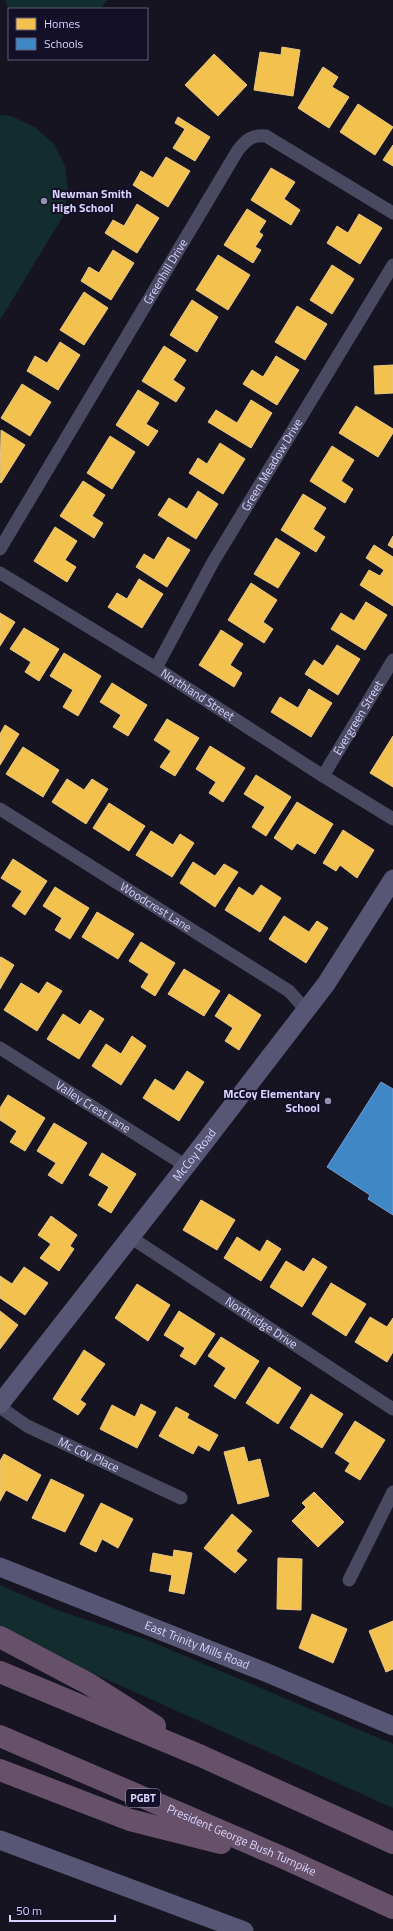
<svg xmlns="http://www.w3.org/2000/svg" width="393" height="1931" viewBox="0 0 393 1931" font-family="'Titillium Web',sans-serif">
<style>
.green{fill:#132c2d}
.homes{fill:#f2c14e;stroke:#eac783}
.schools{fill:#3f88c5;stroke:#6d9fd6}
.lines{fill:none;stroke-linecap:round;stroke-linejoin:round}
.street{stroke:#4a4962;stroke-width:13}
.secondary{stroke:#575674;stroke-width:19}
.highway{stroke:#67516a;stroke-width:22}
.poi-dot{fill:#9591b1;stroke:#130f26;stroke-width:1.5}
.labels{text-anchor:middle;stroke-width:4;stroke-linejoin:round;paint-order:stroke}
.shield{fill:#130f26;stroke:#9e99be;stroke-width:1}
.shield-label{font-size:11px;font-weight:bold;fill:#d9d4ff}
.poi-label{font-size:12px;font-weight:bold;fill:#d9d4ff;stroke:#130f26;text-anchor:start}
.street-label{font-size:12px;fill:#d9d4ff;stroke:#130f26}
</style>
<rect width="100%" height="100%" fill="#161421"/>
<path class="green" d="M5 0H107L101 9H9Z
M0 115 11 116 35 127 54 144 65 166 68 190 65 213 0 320Z
M0 1585 57 1610 145 1639 393 1744V1808L59 1658 0 1626Z"/>
<path class="homes" d="M282 47 300 50 293 96 254 90 260 52 281 55Z
M214 54 247 85 218 116 185 85Z
M323 67 338 77 332 87 349 97 329 128 298 108Z
M358 104 393 127 375 155 340 132Z
M178 117 210 137 195 161 173 148 185 129 175 123Z
M393 145V166L383 160Z
M166 157 190 171 168 207 133 185 141 171 153 178Z
M271 168 295 182 284 199 300 210 291 225 251 200Z
M137 204 159 218 137 253 105 233 113 220 124 226Z
M247 209 266 221 259 232 263 235 255 247 261 250 253 263 224 245Z
M359 214 382 228 360 264 327 243 337 226 348 233Z
M113 250 134 263 111 300 81 281 89 267 99 273Z
M218 255 250 275 228 310 196 290Z
M332 265 354 279 332 314 310 300Z
M84 292 108 308 84 345 60 330Z
M192 300 218 317 197 352 170 335Z
M297 306 327 324 305 360 275 342Z
M60 342 80 355 58 390 27 371 35 356 47 363Z
M164 346 186 360 173 380 185 388 176 402 142 381Z
M276 356 299 370 277 405 243 384 252 370 263 377Z
M393 365V393L375 394 374 366Z
M22 384 51 402 30 436 1 418Z
M138 390 159 403 146 424 158 431 148 446 116 425Z
M251 400 272 413 251 448 208 422 216 410 237 423Z
M356 406 393 429V433L378 457 339 433Z
M1 430 25 445 1 483 0 482Z
M110 436 135 452 112 489 87 473Z
M220 443 245 459 223 494 189 473 198 458 207 464Z
M332 446 354 460 341 481 353 489 345 503 310 481Z
M83 481 105 495 92 516 103 523 94 538 60 516Z
M198 491 218 504 196 539 158 515 169 498 187 509Z
M303 494 326 508 313 529 325 537 316 552 281 530Z
M55 527 77 541 65 560 76 567 67 582 34 561Z
M393 536V548L388 545Z
M168 537 190 550 167 587 136 567 144 554 154 560Z
M276 538 300 553 278 588 254 574Z
M374 545 393 557V606L360 585 369 570 380 576 384 570 366 558Z
M139 579 163 594 142 628 108 607 117 593 127 599Z
M251 583 277 600 263 622 273 629 264 643 228 620Z
M366 602 387 615 365 650 331 629 341 613 354 621Z
M0 613 15 622 0 646Z
M24 628 59 649 39 681 25 672 31 662 10 649Z
M221 630 243 644 230 665 242 673 234 687 199 665Z
M337 645 360 659 338 695 305 674 314 660 323 666Z
M64 653 101 676 78 716 63 707 73 690 50 676Z
M112 683 147 705 128 736 113 727 121 715 100 702Z
M309 689 332 703 311 737 271 712 280 697 298 708Z
M167 719 199 738 175 776 160 767 171 751 154 740Z
M5 725 19 734 0 765V734Z
M393 736V787L370 773Z
M210 746 245 768 223 802 209 793 216 782 196 769Z
M23 747 59 770 43 797 6 774Z
M256 775 291 797 266 836 252 827 265 807 244 794Z
M67 779 84 790 92 779 108 789 86 824 52 802Z
M297 802 333 824 315 854 297 843 292 850 274 838Z
M109 803 145 826 129 851 93 828Z
M343 830 374 850 357 878 340 865 336 871 323 863Z
M151 831 173 845 180 834 194 843 172 877 136 855Z
M13 859 47 881 25 915 12 906 22 891 1 878Z
M193 862 215 876 224 864 238 872 215 907 180 883Z
M261 885 281 898 260 932 225 910 239 887 253 896Z
M55 887 89 908 70 939 55 930 62 918 43 906Z
M97 912 134 934 118 959 82 937Z
M284 916 309 932 317 921 328 928 306 963 269 939Z
M141 942 175 963 155 996 141 987 149 974 129 961Z
M1 957 14 965 0 989V958Z
M184 969 220 991 204 1016 168 994Z
M47 982 62 991 37 1031 4 1010 21 983 39 994Z
M229 994 261 1015 239 1050 225 1041 233 1028 215 1016Z
M90 1010 104 1019 79 1059 47 1039 63 1014 80 1025Z
M132 1036 146 1046 121 1085 92 1066 106 1044 121 1054Z
M187 1071 204 1082 179 1121 143 1098 155 1079 174 1091Z
M8 1095 45 1118 25 1151 10 1142 17 1131 0 1120V1108Z
M54 1123 87 1143 62 1184 48 1175 56 1163 37 1151Z
M102 1153 136 1174 111 1213 98 1205 109 1187 89 1175Z
M201 1200 235 1220 217 1250 183 1230Z
M51 1216 77 1235 70 1246 74 1249 59 1271 40 1258 51 1244 38 1235Z
M237 1237 260 1252 267 1240 281 1249 261 1281 224 1258Z
M313 1258 327 1267 302 1307 270 1287 286 1261 304 1272Z
M24 1267 48 1283 25 1315 0 1298V1276L12 1284Z
M331 1283 366 1304 346 1336 312 1314Z
M137 1284 170 1305 148 1341 115 1318Z
M0 1311 18 1325 0 1349Z
M179 1311 215 1334 195 1365 180 1356 185 1348 164 1335Z
M370 1317 387 1327 393 1318V1352L387 1362 355 1342Z
M221 1337 259 1361 235 1399 214 1386 226 1368 208 1356Z
M84 1350 105 1364 80 1400 86 1404 78 1415 53 1399Z
M269 1367 301 1388 278 1424 246 1403Z
M311 1394 343 1414 322 1448 290 1428Z
M141 1404 156 1412 137 1448 100 1429 112 1405 135 1417Z
M176 1407 189 1414 187 1418 218 1435 209 1451 198 1445 193 1454 159 1436Z
M355 1421 385 1440 360 1480 345 1471 350 1463 335 1453Z
M244 1447 248 1462 260 1459 269 1496 238 1504 224 1452Z
M4 1454 41 1475 27 1501 6 1490 0 1501V1461Z
M51 1479 84 1495 65 1532 32 1518Z
M314 1492 344 1522 318 1547 292 1521 306 1507 302 1503Z
M101 1503 133 1519 118 1548 102 1539 96 1552 80 1544Z
M232 1514 252 1531 236 1551 247 1560 235 1573 204 1548Z
M174 1550 192 1553 184 1594 169 1591 172 1575 150 1571 153 1553 173 1557Z
M278 1558 302 1559 301 1610 277 1609Z
M312 1614 347 1629 333 1663 299 1648Z
M393 1621V1669L386 1672 369 1631Z"/>
<path class="schools" d="M381 1082 393 1089V1215L368 1199 370 1195 327 1167Z"/>
<g class="lines">
<g class="street">
<path id="s1" d="M0 549 238 150C247 139 252 135 266 136L393 213"/>
<path id="s2" d="M0 573 156 668 323 776 393 819"/>
<path id="s3" d="M156 668 213 562 393 265"/>
<path id="s4" d="M323 776 393 660"/>
<path id="s5" d="M0 809 289 991 306 1010"/>
<path id="s6" d="M0 1048 186 1166"/>
<path id="s7" d="M130 1237 393 1409"/>
<path id="s8" d="M0 1407 27 1426 181 1498"/>
<path d="M349 1580 393 1492"/>
</g>
<g class="secondary">
<path id="s9" d="M0 1404 193 1157 326 984 393 879"/>
<path id="s10" d="M0 1567 265 1672 393 1726"/>
<path d="M0 1840 244 1931"/>
</g>
<g class="highway">
<path d="M0 1637 89 1684 155 1726"/>
<path d="M0 1672 201 1756 393 1843"/>
<path id="s11" d="M0 1736 286 1859 393 1908"/>
<path d="M0 1770 130 1820 221 1843"/>
</g>
</g>
<g class="poi-dot">
<circle cx="44" cy="201" r="4"/>
<circle cx="328" cy="1101" r="4"/>
</g>
<g class="labels">
<rect class="shield" x="126" y="1789" width="34" height="18" rx="3"/>
<g class="shield-label">
<text x="143" y="1802">PGBT</text>
</g>
<g class="poi-label">
<text x="52" y="198">Newman Smith<tspan x="52" dy="14">High School</tspan></text>
<text x="320" y="1098" text-anchor="end">McCoy Elementary<tspan x="320" dy="14">School</tspan></text>
</g>
<g class="street-label">
<text dy="4" stroke="none"><textPath href="#s1" startOffset="323">Greenhill Drive</textPath></text>
<text dy="4" stroke="none"><textPath href="#s3" startOffset="234">Green Meadow Drive</textPath></text>
<text dy="4" stroke="none"><textPath href="#s2" startOffset="232">Northland Street</textPath></text>
<text dy="4" stroke="none"><textPath href="#s4" startOffset="68">Evergreen Street</textPath></text>
<text dy="4" stroke="none"><textPath href="#s5" startOffset="184">Woodcrest Lane</textPath></text>
<text dy="4" stroke="none"><textPath href="#s6" startOffset="110">Valley Crest Lane</textPath></text>
<text dy="4" stroke="none"><textPath href="#s9" startOffset="316">McCoy Road</textPath></text>
<text dy="4" stroke="none"><textPath href="#s7" startOffset="157">Northridge Drive</textPath></text>
<text dy="4" stroke="none"><textPath href="#s8" startOffset="101">Mc Coy Place</textPath></text>
<text dy="4" stroke="none"><textPath href="#s10" startOffset="212">East Trinity Mills Road</textPath></text>
<text dy="4" stroke="none"><textPath href="#s11" startOffset="263">President George Bush Turnpike</textPath></text>
</g>
</g>
<rect x="8" y="8" width="140" height="52" fill="#130f26" stroke="#625e7d"/>
<rect x="16" y="18" width="20" height="12" fill="#f2c14e" stroke="#625e7d"/>
<text x="44" y="28" font-size="12" fill="#d9d4ff">Homes</text>
<rect x="16" y="38" width="20" height="12" fill="#3f88c5" stroke="#625e7d"/>
<text x="44" y="48" font-size="12" fill="#d9d4ff">Schools</text>
<path d="M10 1915v6h105v-6" fill="none" stroke="#d9d4ff" stroke-width="2"/>
<text x="16" y="1915" font-size="12" fill="#d9d4ff" stroke="#130f26" stroke-width="3" paint-order="stroke">50 m</text>
</svg>
